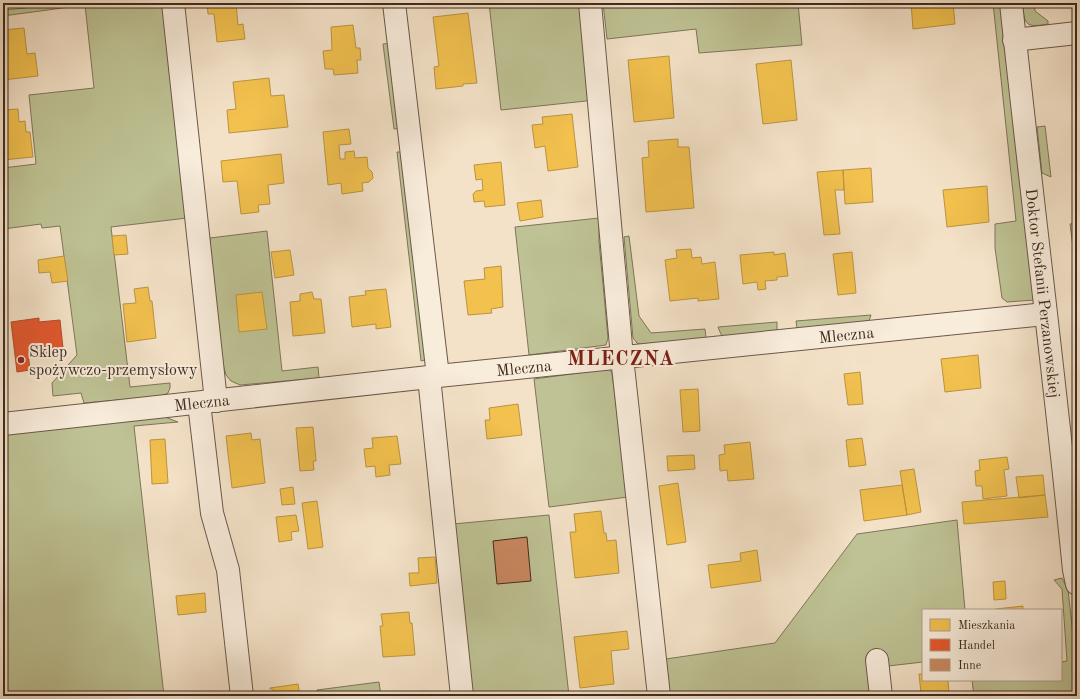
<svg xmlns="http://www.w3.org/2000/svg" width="1080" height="699" viewBox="0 0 1080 699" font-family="'Old Standard TT',serif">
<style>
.green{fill:#bec294;stroke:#7e765a}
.homes{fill:#f2c14e;stroke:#bc9440}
.shops{fill:#e4572e;stroke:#b24a2a}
.building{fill:#ca885f;stroke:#3f2a20}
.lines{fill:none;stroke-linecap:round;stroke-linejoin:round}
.minor-casing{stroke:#6c584a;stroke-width:24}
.minor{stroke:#f8ecdb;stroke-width:22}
.poi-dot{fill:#8f2418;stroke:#f8ecdb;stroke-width:1.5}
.labels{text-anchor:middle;stroke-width:4;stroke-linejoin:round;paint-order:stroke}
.street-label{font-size:16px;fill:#3f2a20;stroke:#f8ecdb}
.poi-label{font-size:16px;fill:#3f2a20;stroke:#f8ecdb;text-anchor:start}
.district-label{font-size:20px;font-weight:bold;letter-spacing:1px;fill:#7a1f14;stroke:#f8ecdb}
</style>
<rect width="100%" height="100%" fill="#f4e2c8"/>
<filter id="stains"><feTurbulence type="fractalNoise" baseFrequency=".005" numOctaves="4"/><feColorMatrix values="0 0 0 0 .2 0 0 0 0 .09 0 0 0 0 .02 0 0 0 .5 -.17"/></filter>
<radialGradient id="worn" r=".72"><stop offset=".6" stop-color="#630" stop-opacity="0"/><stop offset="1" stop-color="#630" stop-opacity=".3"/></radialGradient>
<path class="green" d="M55 3H163L187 218 111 227 130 387 170 383V388L168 393 161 396 84 403 81 393 53 396 52 383 77 355 60 226 42 228 41 224 3 229V168L36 164 29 95 94 88 85 5 3 16V10L26 8 37 4 47 5Z
M489 3H581L593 98 586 101 501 110Z
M603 3H798L802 45 699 53 696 29 607 39Z
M993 3H1002L1035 300 1007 302 1002 298 995 248V224L1016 221Z
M1022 3H1034L1035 11 1048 21V24C1025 28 1025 25 1022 3Z
M393 43 403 128 394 129 383 44Z
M1045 126 1051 177 1042 173 1037 127Z
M397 152H405L425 360 421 361Z
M599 218V242L608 338 606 345 529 355 515 227Z
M1077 223V278L1070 224Z
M267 231 282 371 318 367 319 378 240 385 231 381 226 375 220 354 215 314 210 238Z
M629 236 639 316 651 333 705 329 706 338 642 345 637 343 633 338 624 237Z
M871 315 869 321 797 329 796 321Z
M777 322V331L728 337 722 336 720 332 718 327Z
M609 369 612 373 628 497 549 507 534 379Z
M165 417 178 422 134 426 164 696H3V432L133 418Z
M549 515 569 696H469L453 524Z
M957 520 965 610H923V662L888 666 871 696H670L666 659 775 643 857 534Z
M1062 578 1068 590 1077 670V696H974L972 680H1061V662L1067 661 1062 589 1054 580Z
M379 682 381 696H318L317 690Z"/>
<path class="homes" d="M207 3H236L238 25 243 24 245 39 217 42 214 14H208Z
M911 3H953L955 24 913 29Z
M468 13 477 83 463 84V86L436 89 434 67 439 66 433 17Z
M353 25 356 48H360L361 60H357L358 73 334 75 333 69H325L323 51 332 50 331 27Z
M24 28 27 54 35 53 38 76 3 80V30Z
M669 56 674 118 634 122 628 60Z
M791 60 797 120 763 124 756 64Z
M269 78 271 96 284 95 288 127 229 133 227 110 236 109 233 82Z
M18 109 19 122 25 121 26 132H30L33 157 3 160V110Z
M572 114 578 167 548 171 545 146 535 148 532 125 543 124 542 117Z
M349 129 351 144 339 145 340 159H345V152L354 151 355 158 367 157 368 168 372 172 373 178 369 182 362 183 363 191 342 194 341 183 328 185 323 132Z
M678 139V147H689L694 208 646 212 642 158 649 157 648 141Z
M281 154 284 183 268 185 270 204 258 205 259 212 241 214 237 181 223 182 221 161Z
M501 162 505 205 485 207 484 201 474 202 473 194 476 191 483 190 482 179 476 180 474 165Z
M871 168 873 202 845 204 843 170Z
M843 170 844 190H835L840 234 824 235 817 172Z
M987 186 989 222 947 227 943 190Z
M541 200 543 217 520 221 517 203Z
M126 235 128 254 114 255 112 236Z
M691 249 692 258 701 257 702 264 715 262 719 299 698 301V298L670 301 665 260 677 258 676 250Z
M290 250 294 275 275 278 271 252Z
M774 252V255L785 253 788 276 777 277V280L765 281 766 289 758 290 757 282 743 284 740 255Z
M852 252 856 293 838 295 833 254Z
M64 256 68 281 52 283 50 272 39 273 38 260Z
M501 266 503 307 491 309 492 313 468 315 464 281 485 279 484 268Z
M148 287 150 301H152L156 338 127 342 123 304 136 303 134 289Z
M386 289 391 327 376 329V324L352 327 349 297 366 295 365 291Z
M262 292 267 329 239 332 236 295Z
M312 292 314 299H321L325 333 293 336 290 302 300 301V294Z
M978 355 981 388 945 392 941 359Z
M860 372 863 404 848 405 844 374Z
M698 389 700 431 683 432 680 390Z
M518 404 522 435 487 439 485 420H490L489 408Z
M313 427 316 461H313L314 470 300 471 296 428Z
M251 433 252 440 260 439 265 483 232 488 226 436Z
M397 436 401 464 389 465 390 475 376 477 375 466 366 467 364 449 373 448 372 438Z
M862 438 866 465 849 467 846 440Z
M165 439 168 483 152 484 150 440Z
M750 442 754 479 728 481 727 470 720 471 719 455 725 454 724 445Z
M694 455 695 469 668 471 667 456Z
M1007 457 1009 469 1004 470 1007 496 983 499 982 486H976L975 471 980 470 979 460Z
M914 469 921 512 907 515 900 471Z
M1043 475 1045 495 1019 498 1016 477Z
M678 483 686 542 667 545 659 486Z
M902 485 907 515 864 521 860 490Z
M293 487 295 504 282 505 280 489Z
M1045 495 1048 517 964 524 962 502Z
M317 501 323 547 308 549 302 503Z
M601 511 604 533H606L607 541 616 540 619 573 575 578 570 532H576L574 514Z
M296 515 299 531 291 532 292 540 279 542 276 517Z
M757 550 761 581 711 588 708 565 741 561 740 553Z
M435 557 437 583 410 586 409 573H419L418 558Z
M1005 581 1006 599 994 600 993 582Z
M205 593 206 612 178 615 176 596Z
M1023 606V610H996V609Z
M409 612 410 623H412L415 655 383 657 380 626H383L381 614Z
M627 631 629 649 611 651 614 684 580 688 574 637Z
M919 674H923V680H948L949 693H945V696H912V694L921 693Z
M298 684 300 696H274L273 689H270V688Z
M212 691 213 696H181L180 695Z
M425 691 426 696H390Z"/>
<path class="shops" d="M39 318V322L60 320 63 348 52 349 53 353 42 354 41 350 28 352 30 370 17 372 11 322Z"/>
<path class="building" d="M527 537 531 581 497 584 493 541Z"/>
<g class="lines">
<defs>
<g id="minor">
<path d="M173 3 216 401"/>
<path d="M394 3 438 376"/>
<path d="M590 3 622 357 659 696"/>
<path id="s1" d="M1011 3C1031 192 1055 380 1074 570L1077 584"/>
<path d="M1014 40 1077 33"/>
<path d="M429 377 462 696"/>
<path d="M199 403 212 513 228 570 242 696"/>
<path id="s2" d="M3 424 438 376 1045 314"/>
<path d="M877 660 881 696"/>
</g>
</defs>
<use href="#minor" class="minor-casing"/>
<use href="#minor" class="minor"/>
</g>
<circle class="poi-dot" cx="21" cy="360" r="4"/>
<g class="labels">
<g class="street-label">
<text dy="6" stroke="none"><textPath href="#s1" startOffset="292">Doktor Stefanii Perzanowskiej</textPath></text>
<text dy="6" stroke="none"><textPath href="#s2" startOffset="848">Mleczna</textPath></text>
<text dy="6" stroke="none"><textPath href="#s2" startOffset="524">Mleczna</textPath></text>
<text dy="6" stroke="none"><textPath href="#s2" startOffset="200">Mleczna</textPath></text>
</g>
<g class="poi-label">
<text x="29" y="357">Sklep<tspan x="29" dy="18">spożywczo-przemysłowy</tspan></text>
</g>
<g class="district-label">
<text x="621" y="365">MLECZNA</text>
</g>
</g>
<rect width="1080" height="699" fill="none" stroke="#f4e2c8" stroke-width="16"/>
<rect x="4" y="4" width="1072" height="691" fill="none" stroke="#3f2a20" stroke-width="2"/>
<rect x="8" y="8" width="1064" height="683" fill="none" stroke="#3f2a20"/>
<rect x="922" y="609" width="140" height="72" fill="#f8ecdb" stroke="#ae9e90"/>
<rect x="930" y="619" width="20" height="12" fill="#f2c14e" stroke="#ae9e90"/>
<text x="958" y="629" font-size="12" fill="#3f2a20">Mieszkania</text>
<rect x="930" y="639" width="20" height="12" fill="#e4572e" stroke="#ae9e90"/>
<text x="958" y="649" font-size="12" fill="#3f2a20">Handel</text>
<rect x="930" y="659" width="20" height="12" fill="#ca885f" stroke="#ae9e90"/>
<text x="958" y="669" font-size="12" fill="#3f2a20">Inne</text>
<rect width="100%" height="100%" filter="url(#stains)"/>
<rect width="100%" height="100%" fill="url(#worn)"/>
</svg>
